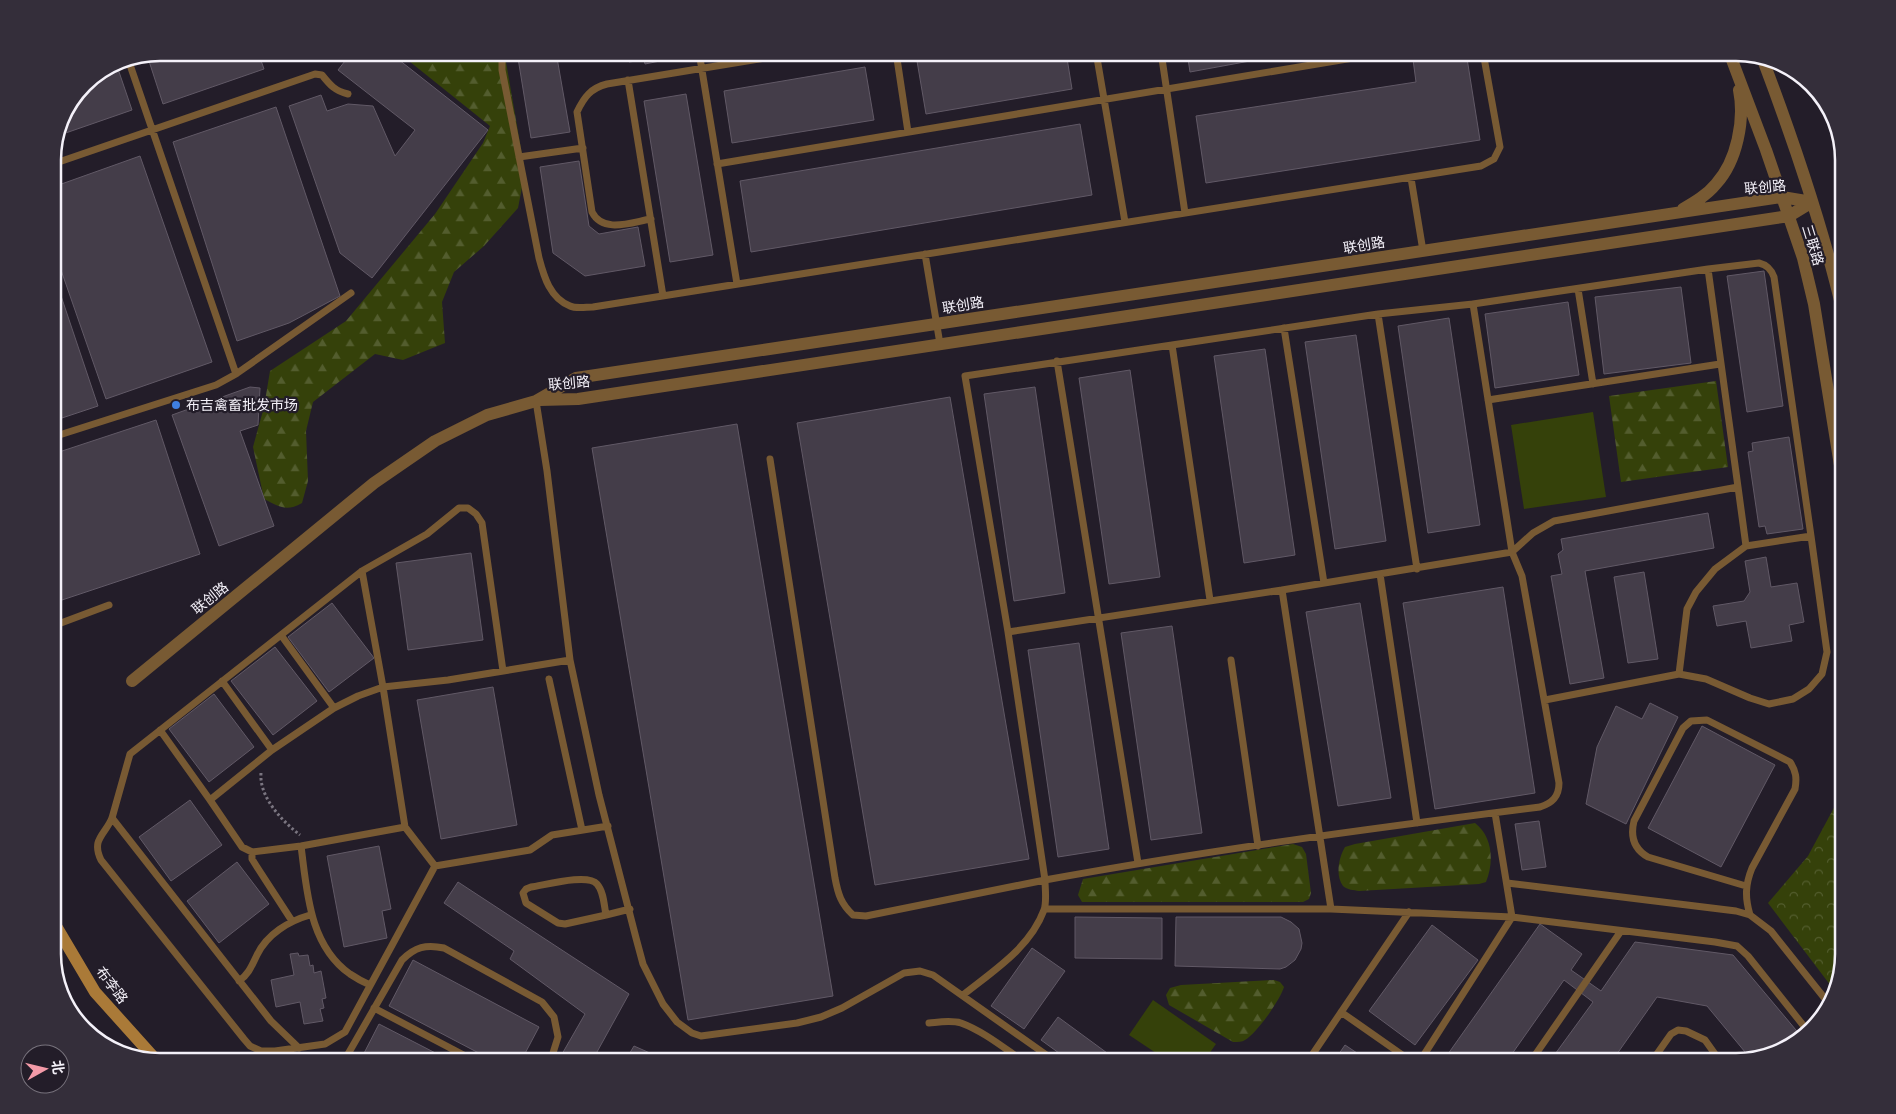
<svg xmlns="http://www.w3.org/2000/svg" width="1896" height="1114" viewBox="0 0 1896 1114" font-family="Manrope,'Noto Sans SC',sans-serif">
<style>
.grass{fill:#35410a}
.forest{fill:url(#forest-firs)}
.park{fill:url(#park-crowns)}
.building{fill:#443d49;stroke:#615966}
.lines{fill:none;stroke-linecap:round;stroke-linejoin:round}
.path{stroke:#7a7580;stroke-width:3;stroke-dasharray:2.5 2.5;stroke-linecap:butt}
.service{stroke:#785a33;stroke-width:7}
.tertiary{stroke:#785a33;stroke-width:12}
.secondary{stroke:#aa7a38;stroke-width:12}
.rail-casing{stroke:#9c98a2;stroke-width:5.5}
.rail{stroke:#231d29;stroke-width:4;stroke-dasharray:11;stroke-linecap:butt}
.shop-dot{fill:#3f7fe0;stroke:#231d29;stroke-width:2}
.labels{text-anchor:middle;stroke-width:4.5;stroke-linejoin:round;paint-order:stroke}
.street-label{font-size:14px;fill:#f4f1f9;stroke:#231d29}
.poi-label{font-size:14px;fill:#f4f1f9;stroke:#231d29;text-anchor:start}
.rim{fill:none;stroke:#f4f1f9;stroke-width:2.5}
</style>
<defs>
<pattern id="forest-firs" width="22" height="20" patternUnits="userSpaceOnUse" patternTransform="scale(1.25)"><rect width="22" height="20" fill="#35410a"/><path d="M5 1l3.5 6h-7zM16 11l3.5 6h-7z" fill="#535d2e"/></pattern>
<pattern id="park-crowns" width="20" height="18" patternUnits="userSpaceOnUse" patternTransform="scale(1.25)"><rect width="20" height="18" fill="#35410a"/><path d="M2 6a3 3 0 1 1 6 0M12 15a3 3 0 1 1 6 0" fill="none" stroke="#535d2e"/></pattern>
</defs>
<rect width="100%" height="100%" fill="#231d29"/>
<path class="grass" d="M1593 412 1606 497 1524 509 1511 425Z
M1153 1000 1216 1044 1204 1061H1168L1129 1035Z"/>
<path class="forest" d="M399 53H508L506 62 525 172 518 208 484 246 454 272 442 302 445 343 403 360 375 354 313 402 306 431 308 481 302 503C286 512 280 507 264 499L253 447 264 407 270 371 346 321 435 214 483 143 490 126Z
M1816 92 1825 101 1843 154V168Z
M1716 381 1728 467 1621 482 1609 396Z
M1475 823C1493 837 1494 862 1486 882L1479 884 1359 891C1354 890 1347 890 1343 886 1335 875 1339 857 1345 847L1355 844Z
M1293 844 1302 847 1306 854 1311 893 1309 899 1303 902H1082L1078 895 1083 879Z
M1274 980 1280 982 1284 987C1280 1000 1257 1033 1245 1040 1242 1042 1238 1042 1233 1042L1169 1005 1166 995 1170 988 1181 985Z"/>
<path class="park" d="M1843 791V954L1834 990 1768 903 1808 856Z"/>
<path class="building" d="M160 52H258L264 69 163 104 147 55Z
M352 52H389L488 130 372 278 340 253 289 106 321 95 327 111 348 104 373 106 395 156 415 130 338 70Z
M517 52H556L570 132 531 138Z
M628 52H684L685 56 645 64 644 60 629 62Z
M968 52H1066L1072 89 926 114 917 61Z
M1187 52H1299L1190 72Z
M1412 52H1466L1480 140 1206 183 1196 116 1416 82Z
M116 63 132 110 57 136 61 119 84 84Z
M865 67 874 120 732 143 724 91Z
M686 94 713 255 670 262 644 101Z
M276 107 340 296 289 323 237 341 173 142Z
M1080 124 1092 195 751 252 740 181Z
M140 156 212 362 106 399 53 247V187Z
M579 161 589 226 599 234 638 227 645 266 585 276 553 253 540 167Z
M1764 271 1783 406 1747 412 1727 276Z
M53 272 98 406 53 421Z
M1681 287 1691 363 1604 374 1595 297Z
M1568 302 1579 375 1495 388 1485 314Z
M1449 318 1480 525 1428 533 1398 326Z
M1356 335 1386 541 1335 549 1305 342Z
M1265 349 1295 555 1244 563 1214 356Z
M1130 370 1160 577 1109 584 1079 378Z
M250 387 260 388 258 425 240 431 274 526 219 546 172 415Z
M1035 387 1065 593 1014 601 984 394Z
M950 397 1029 859 875 885 797 423Z
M156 420 200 554 53 603V454Z
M737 424 833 996 688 1020 592 448Z
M1789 437 1803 529 1767 534 1765 526 1759 527 1748 452 1753 451 1752 443Z
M1708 513 1714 548 1585 571 1604 678 1570 684 1551 576 1562 574 1558 554 1563 550 1561 539Z
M471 553 483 640 408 650 396 563Z
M1766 557 1771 587 1797 583 1804 622 1789 625 1792 641 1751 648 1746 621 1717 626 1713 606 1744 601 1750 592 1745 561Z
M1644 572 1658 659 1628 663 1614 577Z
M1503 587 1535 793 1435 809 1403 603Z
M332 603 374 658 329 692 288 637Z
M1360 603 1391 798 1338 806 1306 612Z
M1172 626 1202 833 1151 840 1121 633Z
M1079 643 1109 849 1058 857 1028 650Z
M275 647 317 701 273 735 231 681Z
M493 687 517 825 441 839 417 700Z
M214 694 254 747 209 782 169 729Z
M1650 703 1678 717 1626 824 1586 804 1597 747 1616 706 1642 719Z
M1702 726 1775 765 1721 867 1648 828Z
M190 800 222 845 171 881 139 837Z
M1539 821 1546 867 1522 870 1515 824Z
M379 846 391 909 382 911 387 938 344 947 327 856Z
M237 862 269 904 219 943 187 901Z
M458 882 629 994 592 1061H558L585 1014 510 959 514 951 444 903Z
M1075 917 1162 918V959L1075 958Z
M1176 917H1281L1291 922 1299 929 1302 943 1301 949 1295 960 1286 967 1280 969 1175 966Z
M1540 924 1582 954 1571 970 1601 991 1635 942 1733 955 1801 1036 1790 1047 1750 1058 1707 1006 1657 997 1612 1061H1550L1593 1002 1564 980 1507 1061H1443Z
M1432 925 1478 960 1415 1045 1369 1011Z
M1032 948 1065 971 1024 1029 991 1006Z
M298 953 299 956 308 955 310 966 313 965 314 973 321 971 326 998 322 999 324 1008 320 1009 323 1021 304 1024 300 1002 276 1007 271 980 294 975 290 954Z
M413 960 539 1027 521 1061H494L389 1006Z
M1058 1017 1118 1061H1070L1041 1040Z
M379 1024 451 1061H360Z
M1345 1045 1369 1061H1334Z
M634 1046 668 1061H625Z"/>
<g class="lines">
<path class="path" d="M261 773C259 797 282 821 300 835"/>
<path class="service" d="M502 52V70L539 258C544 277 550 298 570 306 576 309 586 307 593 307L1481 166 1494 159 1500 147 1483 52
M699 52 737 284
M896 52 908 132
M1096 52 1125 222
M1161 52 1185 213
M128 59 236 374
M628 80 663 296
M519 157 583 148
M53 164 315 74 322 75C330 85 335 91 348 94
M717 164 1365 56 1375 52
M1411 178 1423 251
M651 219C632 222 603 234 592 212L577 112C584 97 591 88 607 84L801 52
M925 254 940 344
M1708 269 1759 263C1767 265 1771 269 1774 277L1811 536 1746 546
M1578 289 1593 384
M1473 304 1708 269 1738 487 1554 521 1533 533 1512 552
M1378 314 1417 569
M1284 328 1324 583
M1057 361 1138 863
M1488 400 1720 364
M536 401 547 471 570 660 599 795 636 938 643 964 663 1004 677 1022 692 1033 701 1036 797 1023 821 1017 842 1008 904 973 920 971 933 975 1055 1061
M53 437 216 385 236 374 351 293
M770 459 835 878C838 894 841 904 853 915L866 916 1045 880 1008 632 1282 590 1331 909
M362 571 383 687 405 827
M1380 574 1417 823
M1210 600 1172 345 1378 314 1473 304 1512 552
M53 626 109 605
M1008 632 965 376 1172 345
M281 635 334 708
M1231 660 1258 846
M503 671 482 523 476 514 468 508H459L427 534 362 571 130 754 112 818C105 835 91 839 101 860L244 1039 250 1046 261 1051H275L325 1044 345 1032 435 866 530 850 552 835 608 826
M1679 674 1706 679 1750 698 1769 704 1793 699 1809 689 1822 674 1827 652 1811 536
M549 679 582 830
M222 681 272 750
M1545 700 1679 674 1687 609 1696 592 1715 569 1746 546 1738 487
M160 730 210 800
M112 818 271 1021 299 1048
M301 846C307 891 309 945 350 974 356 978 363 982 370 985
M252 852V859L257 867 292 921
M435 866 405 827 301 846 252 852 242 847 210 800 272 750 334 708 358 696 383 687 448 680 570 660
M1507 883 1736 911 1750 915 1771 931 1830 1005
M1746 886 1648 857C1634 849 1630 837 1634 821L1683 728 1691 721 1707 720 1790 762C1796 771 1797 778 1795 789L1752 868C1745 885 1745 898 1750 915
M1045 909H1331L1512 917 1715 942 1737 946 1748 956 1807 1030
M606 915 565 924 558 923 526 903 523 893 526 889 531 887C545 885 588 873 597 884 604 892 604 905 606 915L630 909
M239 981C249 974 252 965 257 955 267 934 289 921 310 915
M963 995C993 971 1030 948 1044 910 1047 902 1045 889 1045 880 1209 850 1374 828 1540 807 1552 803 1559 797 1559 783L1522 576 1512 552 1282 590
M374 1008 475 1061
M1341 1012 1411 1061
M929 1023C940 1022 951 1020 961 1023 983 1031 1004 1048 1023 1061
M344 1061 402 960C415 947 426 944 444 948L542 1002 554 1017 558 1037 553 1053 548 1061
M1308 1061 1409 912
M1420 1061 1512 917 1495 813
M1531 1061 1621 931
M1652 1061 1671 1034 1678 1030 1686 1031 1705 1040 1715 1054
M1710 1061 1715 1054 1720 1061"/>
<path class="tertiary" d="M1729 52 1766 150 1803 258 1814 304 1843 484
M1763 60C1794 142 1823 227 1843 313
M1683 209C1695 202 1707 195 1716 184 1737 161 1745 120 1739 90
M540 400 578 399 1789 216 1812 202
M132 681 374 483 435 441 487 415 536 401 576 378 1782 197 1812 202"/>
<path class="secondary" d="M53 921 95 992 157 1061"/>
<defs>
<path id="rail" d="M68 1007 79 1021"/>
</defs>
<use href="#rail" class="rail-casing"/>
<use href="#rail" class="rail"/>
</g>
<circle class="shop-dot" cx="176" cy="405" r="5"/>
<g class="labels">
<g class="street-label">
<text transform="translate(1765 187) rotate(-5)" y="5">联创路</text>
<text transform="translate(1364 245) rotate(-9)" y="5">联创路</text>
<text transform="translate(1813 245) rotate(73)" y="5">三联路</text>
<text transform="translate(963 305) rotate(-9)" y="5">联创路</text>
<text transform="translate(569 383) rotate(-5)" y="5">联创路</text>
<text transform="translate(210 598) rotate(-39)" y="5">联创路</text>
<text transform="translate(112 985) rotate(53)" y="5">布李路</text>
</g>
<g class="poi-label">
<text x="186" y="410">布吉禽畜批发市场</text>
</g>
</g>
<path d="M0 0H1896V1114H0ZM160 61H1736A99 99 0 0 1 1835 160V954A99 99 0 0 1 1736 1053H160A99 99 0 0 1 61 954V160A99 99 0 0 1 160 61Z" fill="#342e3a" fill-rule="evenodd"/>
<path class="rim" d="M160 61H1736A99 99 0 0 1 1835 160V954A99 99 0 0 1 1736 1053H160A99 99 0 0 1 61 954V160A99 99 0 0 1 160 61Z"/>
<g transform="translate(45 1069) rotate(82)"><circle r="24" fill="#231d29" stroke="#77727c"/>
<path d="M0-4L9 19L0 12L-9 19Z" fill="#f39aa8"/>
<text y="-8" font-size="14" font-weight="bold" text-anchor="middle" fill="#f4f1f9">北</text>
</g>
</svg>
